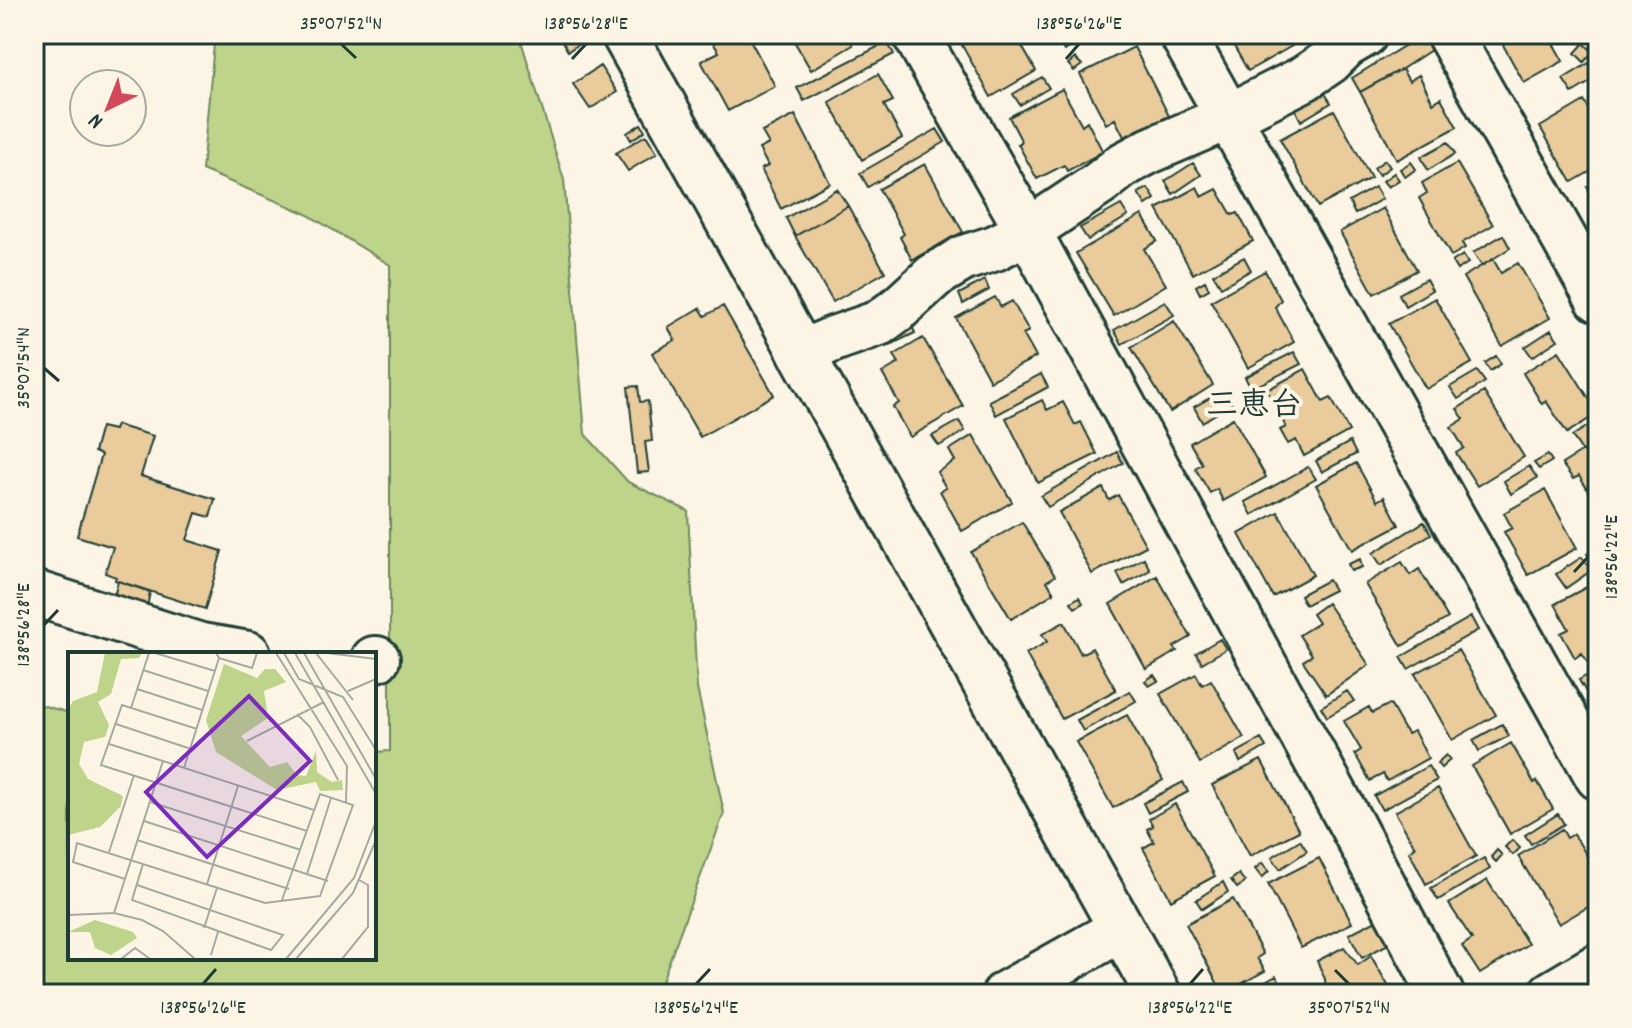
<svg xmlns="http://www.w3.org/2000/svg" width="1632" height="1028" viewBox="0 0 1632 1028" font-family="Dekko,'Klee One',sans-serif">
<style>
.green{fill:#bdd48a;stroke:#6e885f;stroke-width:2}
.building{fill:#e9cb9c;stroke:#1f3d34;stroke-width:2}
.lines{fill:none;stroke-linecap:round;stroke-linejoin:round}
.street-casing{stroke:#1f3d34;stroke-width:50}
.street{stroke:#fcf5e5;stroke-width:44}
.ticks{fill:none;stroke:#1f3d34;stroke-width:3}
.labels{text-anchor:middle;stroke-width:8;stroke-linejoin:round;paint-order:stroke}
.quarter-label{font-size:32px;font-weight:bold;fill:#1f3d34;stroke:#fcf5e5}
.inset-road{fill:none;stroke:#a4ab9e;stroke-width:2}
.view{fill:#7b2cbf;fill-opacity:0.15;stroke:#7b2cbf;stroke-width:4}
.inset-edge{fill:none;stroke:#1f3d34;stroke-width:4}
.neatline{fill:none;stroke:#1f3d34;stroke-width:3}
.ticks-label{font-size:20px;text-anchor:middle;fill:#1f3d34}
</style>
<rect width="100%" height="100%" fill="#fcf5e5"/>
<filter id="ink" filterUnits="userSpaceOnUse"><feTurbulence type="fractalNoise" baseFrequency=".0125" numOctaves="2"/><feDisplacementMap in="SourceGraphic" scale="16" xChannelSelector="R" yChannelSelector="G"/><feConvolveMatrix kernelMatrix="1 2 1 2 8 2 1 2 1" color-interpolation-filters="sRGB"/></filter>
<g filter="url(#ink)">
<path class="green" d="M215 34H519L564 180 585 434 628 482 688 511 697 688 724 813 662 981 660 994H34V703L70 713V958H374V752L390 751V265L305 213 202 170Z"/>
<path class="building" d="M566 34H580L585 40 568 51 560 38Z
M725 34H747L775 86 728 111 701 61 719 52 712 41Z
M790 34H847L853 45 811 70Z
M970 34H1015L1036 71 991 97 959 40Z
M1055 34H1095L1064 51Z
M1227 34H1285L1292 46 1248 71Z
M1497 34H1548L1563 61 1524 83Z
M1422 35 1431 50 1402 69 1360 92 1352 78Z
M887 42 894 54 804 101 797 88Z
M1584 43 1593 52 1584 62 1575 53Z
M1134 47 1169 116 1125 139 1115 119 1106 124 1080 74Z
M1075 58 1082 65 1074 71 1068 64Z
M1589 63 1597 78 1572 93 1563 79Z
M600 66 617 92 590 109 573 84Z
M1402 69 1409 81 1419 75 1433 103 1441 98 1457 127 1397 160 1360 92Z
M878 74 893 101 884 105 902 138 862 160 829 102Z
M1042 77 1049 88 1020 105 1013 94Z
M1062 89 1082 125 1087 121 1103 152 1067 171 1064 165 1037 179 1018 144 1022 142 1009 117Z
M1324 92 1331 103 1301 121 1295 109Z
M1584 101 1598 124V167L1572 182 1540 127Z
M1334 110 1371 178 1318 207 1280 139Z
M795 115 830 183 781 209 761 169 768 166 759 149 769 144 762 132Z
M641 124 645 131 631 140 627 133Z
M937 129 945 142 868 187 860 173Z
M646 135 657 153 628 171 616 153Z
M1448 142 1455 154 1428 170 1421 157Z
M1385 160 1390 167 1379 175 1374 168Z
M1411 162 1416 169 1405 177 1400 169Z
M1193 163 1201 175 1173 194 1165 181Z
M1457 163 1493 225 1462 243 1465 248 1451 256 1419 198 1427 193 1422 183Z
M925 164 963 232 912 260 900 237 904 234 879 189Z
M1394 173 1399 180 1388 187 1383 181Z
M1598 181V208L1587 187Z
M1197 187 1202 197 1217 189 1232 215 1238 213 1253 241 1193 274 1157 209Z
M1375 187 1382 199 1355 214 1349 202Z
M1148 188 1155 199 1146 205 1138 193Z
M837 189 848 206 795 236 786 218Z
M1121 205 1128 216 1088 240 1080 228Z
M848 206 885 272 833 302 795 236Z
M1383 208 1417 270 1374 294 1340 232Z
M1142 215 1157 241 1144 249 1166 285 1114 316 1076 253Z
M1503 235 1510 248 1482 266 1473 253Z
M1463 255 1468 263 1457 270 1452 262Z
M1244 257 1251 270 1221 287 1213 274Z
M1493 259 1501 273 1518 263 1550 318 1502 346 1463 277Z
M1265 271 1281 300 1275 307 1294 342 1248 368 1211 301Z
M1426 279 1432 290 1405 306 1399 294Z
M985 280 989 290 963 304 959 294Z
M1205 281 1209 289 1200 294 1196 286Z
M995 297 1001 307 1012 301 1029 331 1023 334 1036 357 990 381 956 318Z
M1435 298 1472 363 1426 389 1389 324Z
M1165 301 1174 315 1122 344 1114 330Z
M723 306 774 395 700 437 652 353 675 340 668 327 700 308 705 316Z
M1174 321 1213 385 1170 412 1131 347Z
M911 324 915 333 886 347 881 339Z
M1551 330 1558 340 1532 357 1525 347Z
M923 338 963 406 910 437 893 407 899 403 882 373 899 363 894 355Z
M1559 351 1598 413 1567 433 1546 401 1542 404 1523 373Z
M1294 352 1301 364 1251 389 1245 377Z
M1496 356 1501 364 1490 371 1485 363Z
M1305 369 1323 402 1331 398 1349 431 1304 456 1296 440 1288 444 1280 430 1286 427 1267 390Z
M1477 371 1485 382 1458 399 1450 387Z
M1041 374 1048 387 996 415 989 401Z
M638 386 640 402 648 401 652 441 645 442 649 472 637 473 628 387Z
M1224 390 1232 404 1202 422 1194 407Z
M1484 392 1524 457 1477 486 1456 453 1464 448 1451 427 1464 419 1457 409Z
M1042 400 1047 410 1063 402 1075 425 1081 422 1097 454 1038 483 1006 418Z
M1233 418 1266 477 1223 501 1217 489 1210 493 1195 468 1202 464 1190 443Z
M959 421 965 431 939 446 932 436Z
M1596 421 1598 424V442L1583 452 1572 436Z
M116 425 153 436 141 476 215 499 210 517 196 513 187 540 222 551 205 609 115 580 116 577 105 573 113 547 77 536 101 455 94 452 101 427 114 430Z
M973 435 1012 502 962 531 940 491 946 488 937 472 955 461 949 450Z
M1350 442 1356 454 1322 472 1316 461Z
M1598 442V506L1579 476 1573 479 1562 464Z
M1117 452 1123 463 1048 507 1041 496Z
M1548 455 1552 461 1539 469 1534 463Z
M1356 463 1377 501 1384 497 1399 525 1352 550 1316 485Z
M1529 466 1537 478 1511 494 1504 481Z
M1308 467 1316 479 1252 515 1245 502Z
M1103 488 1109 500 1118 495 1146 546 1092 574 1059 512Z
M1545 490 1577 548 1528 575 1504 532 1512 528 1504 513Z
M1278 512 1313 575 1273 597 1239 534Z
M1022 522 1055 576 1047 581 1054 593 1011 619 971 552Z
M1424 522 1431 534 1381 565 1373 553Z
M1597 545 1598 558 1595 562 1587 554Z
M1582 557 1592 570 1566 588 1556 574Z
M1144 558 1150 570 1123 585 1117 573Z
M1360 559 1362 567 1351 571 1348 564Z
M1402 562 1410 575 1419 569 1448 618 1402 646 1365 584Z
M1157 576 1191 637 1174 647 1177 651 1146 669 1110 604Z
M1328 580 1334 590 1305 605 1300 595Z
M118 581 150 592 146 612 113 601Z
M1598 581V659L1589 664 1582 653 1575 658 1561 633 1569 629 1555 604Z
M1079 597 1083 603 1075 608 1071 602Z
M1327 603 1369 665 1326 695 1303 661 1312 655 1299 635 1318 623 1312 614Z
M1471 617 1478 630 1408 669 1401 657Z
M1064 622 1081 654 1092 648 1116 690 1062 719 1026 654 1047 642 1042 634Z
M1220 639 1226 649 1202 663 1196 653Z
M1458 650 1496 715 1452 740 1415 674Z
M1598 669V685L1586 692 1579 680Z
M1196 674 1202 685 1211 680 1244 738 1200 763 1160 694Z
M1154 675 1158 681 1149 686 1145 681Z
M1130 691 1136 701 1083 731 1077 720Z
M1347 691 1354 701 1327 717 1321 707Z
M1390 704 1407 734 1414 731 1428 758 1387 781 1383 774 1370 781 1355 754 1361 750 1344 721 1369 707 1372 713Z
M1127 715 1163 780 1113 808 1076 742Z
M1502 724 1509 736 1479 751 1473 740Z
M1261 739 1266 747 1240 762 1236 753Z
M1511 743 1534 783 1537 781 1553 809 1510 834 1472 766Z
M1446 755 1450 760 1441 768 1437 763Z
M1261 760 1299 831 1250 856 1212 785Z
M1428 766 1437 780 1382 810 1374 796Z
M1183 782 1188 792 1148 813 1143 803Z
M1438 788 1476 856 1426 884 1409 851 1415 847 1395 812Z
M1175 804 1215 876 1171 900 1143 848 1154 842 1147 829 1153 826 1149 819Z
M1558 814 1564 824 1531 844 1525 835Z
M1562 829 1567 838 1574 834 1598 875V901L1559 924 1518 856Z
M1300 840 1307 851 1280 869 1272 857Z
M1512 840 1520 848 1513 855 1505 847Z
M1497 850 1502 855 1496 862 1491 857Z
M1319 858 1352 923 1301 948 1268 884Z
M1484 858 1490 869 1438 900 1431 888Z
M1262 863 1269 871 1262 878 1255 869Z
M1239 874 1245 882 1237 888 1231 880Z
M1487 880 1528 944 1480 974 1462 946 1472 939 1449 904Z
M1223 882 1228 892 1202 909 1196 900Z
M1233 899 1263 954 1257 958 1265 971 1223 994 1186 924Z
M1380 918 1392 942 1362 958 1349 934Z
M1344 947 1358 965 1371 956 1393 994H1326L1325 979 1317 961Z
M1276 976 1283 988 1273 994H1244Z"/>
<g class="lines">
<defs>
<path id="street" d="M624 34 1158 994
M915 34 1028 231 1351 824 1441 994
M1182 34 1598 777
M1449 34 1598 299
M801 353 836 338 879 323 898 309 934 276 964 258 995 248 1028 231 1099 184 1123 165 1149 151 1228 117 1305 78 1330 61 1346 45 1365 34
M34 593 201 646 248 654
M374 659H377
M1005 994 1121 929
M1551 994 1598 966"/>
</defs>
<use href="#street" class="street-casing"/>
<use href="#street" class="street"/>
</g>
</g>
<path class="ticks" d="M341 44 356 58M572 59 586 44M1066 59 1079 44M44 368 59 381M1574 572 1588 557M44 625 58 610M1335 970 1349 984M203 984 216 969M696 984 710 969M1190 984 1203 969"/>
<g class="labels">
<g class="quarter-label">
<text x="1254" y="414">三恵台</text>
</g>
</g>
<g transform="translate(68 652)">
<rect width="308" height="308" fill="#fcf5e5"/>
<path d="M37 1H74L71 6 53 7 43 42 30 50 41 73 37 85 16 90 11 112 20 127 55 144 53 154 32 175 0 183V57L5 49 29 40ZM156 12 189 26 197 17H207L218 30 196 39 200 66 173 84 202 115 219 110 229 123 238 124 248 99 249 120 264 130 274 128 275 138 252 139 248 130 209 138 148 100 138 68ZM27 268 65 280 69 286 43 303 27 296 22 280H0Z" fill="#bdd48a"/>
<path class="inset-road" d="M87 1 147 19M208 1 279 114 278 151M216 1 231 27 275 45 308 98M227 1 308 142M236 1 308 127M248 1 285 48M259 1 308 7M151 6 184 16 189 1M75 18 140 39M69 37 134 58M280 39 308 27M63 56 81 1M229 62 242 75 270 128M48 72 123 97M129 77 54 53 33 113 239 179M179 89 256 50M41 92 95 109M116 116 151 6 148 1M82 150 233 198M76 169 260 229M69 188 221 237M41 200 66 123M239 222 263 146M57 227 5 210 9 191 197 251 252 244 285 153 252 142 214 248M139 232 170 134M69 233 215 283 203 298 64 248 75 212M46 261 95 109 246 158M0 263 46 261 74 268 95 279 127 307M136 276 149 236M143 303 150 280M53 307 67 296 82 307M218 307 286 226 308 169M228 307 285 241 308 188M274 307 300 275V233L291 228"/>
<path class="view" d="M181 44 242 109 139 205 78 140Z"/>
<rect width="308" height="308" class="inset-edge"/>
</g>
<rect width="1632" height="1028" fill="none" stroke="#fcf5e5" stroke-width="88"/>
<g transform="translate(108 108) rotate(223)"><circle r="38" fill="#fcf5e5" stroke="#a4ab9e" stroke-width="2"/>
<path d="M0-6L14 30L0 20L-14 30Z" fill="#d1495b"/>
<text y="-12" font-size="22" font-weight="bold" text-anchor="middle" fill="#1f3d34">N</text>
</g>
<rect x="44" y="44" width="1544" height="940" class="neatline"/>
<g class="ticks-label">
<text x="341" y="29">35°07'52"N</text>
<text x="586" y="29">138°56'28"E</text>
<text x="1079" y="29">138°56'26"E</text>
<text transform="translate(22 368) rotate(-90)" y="7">35°07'54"N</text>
<text transform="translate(1610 557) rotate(-90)" y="7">138°56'22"E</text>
<text transform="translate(22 625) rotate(-90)" y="7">138°56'28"E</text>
<text x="203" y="1013">138°56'26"E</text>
<text x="696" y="1013">138°56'24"E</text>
<text x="1190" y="1013">138°56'22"E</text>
<text x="1349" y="1013">35°07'52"N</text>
</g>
</svg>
